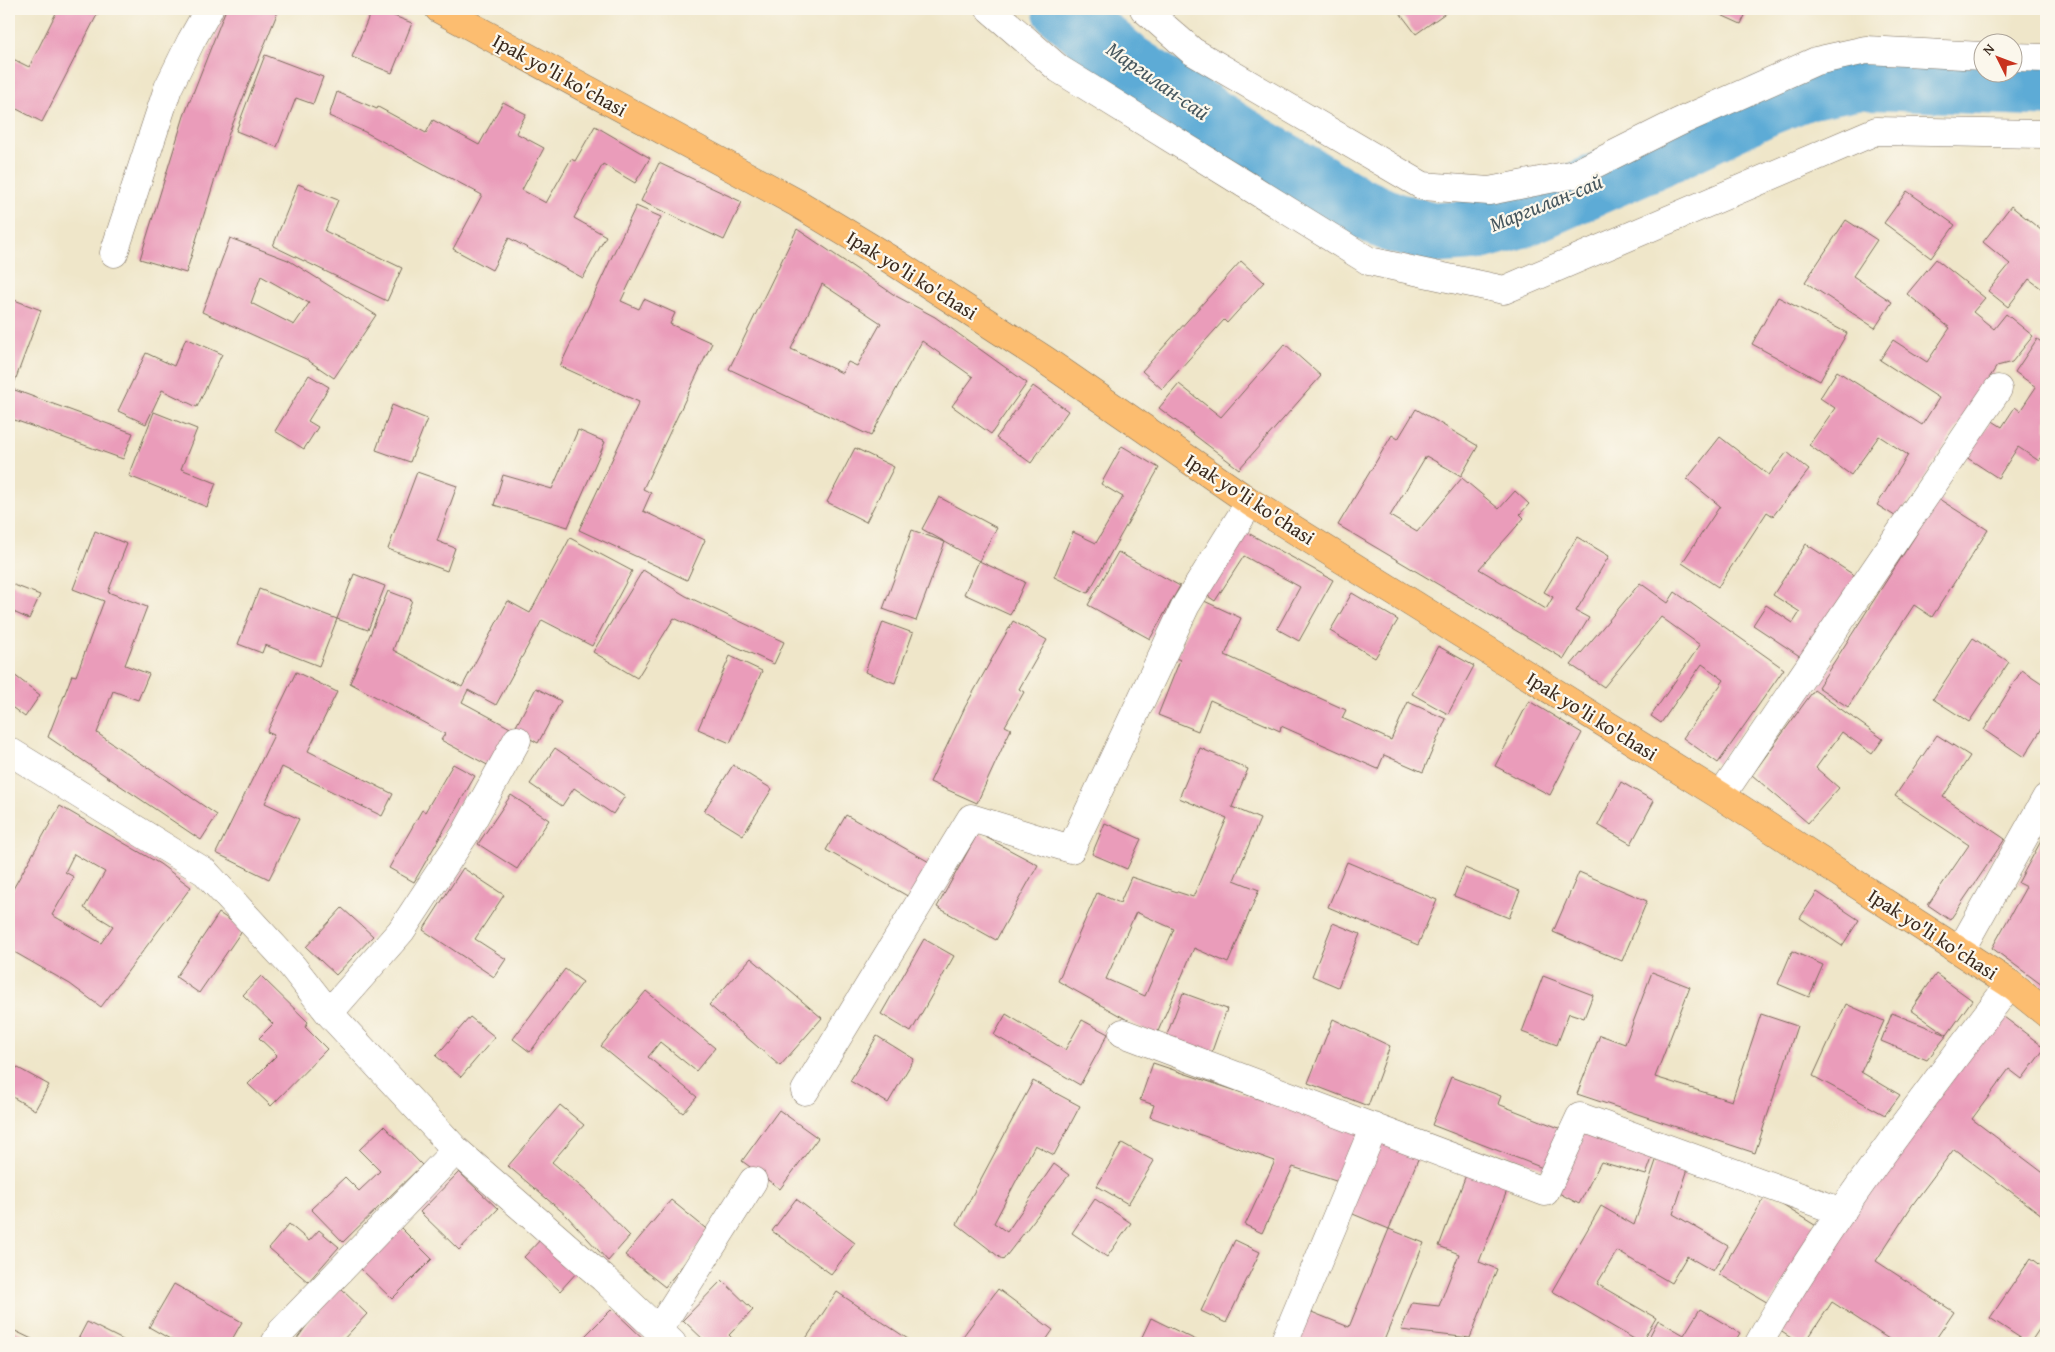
<svg xmlns="http://www.w3.org/2000/svg" width="2055" height="1352" viewBox="0 0 2055 1352" font-family="'Gentium Book Plus',serif">
<style>
.lines{fill:none;stroke-linecap:round;stroke-linejoin:round}
.river{stroke:#5dabd6;stroke-width:61}
.building{fill:#ea9cba;fill-rule:evenodd}
.minor-casing{stroke:#7a6c5a;stroke-width:29}
.major-casing{stroke:#7a6c5a;stroke-width:29}
.minor{stroke:#fff;stroke-width:28}
.major{stroke:#fcbd6f;stroke-width:28}
.labels{text-anchor:middle;stroke-width:4.5;stroke-linejoin:round;paint-order:stroke}
.street-label{font-size:20px;fill:#3b2a1e;stroke:#fbf7ec}
.water-label{font-size:21px;font-style:italic;fill:#47575e;stroke:#fbf7ec}
</style>
<rect width="100%" height="100%" fill="#fbf7ec"/>
<filter id="ink" filterUnits="userSpaceOnUse"><feTurbulence type="fractalNoise" baseFrequency=".02" numOctaves="2"/><feDisplacementMap in="SourceGraphic" scale="10" xChannelSelector="R" yChannelSelector="G"/><feConvolveMatrix kernelMatrix="1 2 1 2 8 2 1 2 1" color-interpolation-filters="sRGB"/></filter>
<filter id="wash" filterUnits="userSpaceOnUse"><feTurbulence type="fractalNoise" baseFrequency=".0096" numOctaves="4" result="noise"/><feDisplacementMap in="SourceGraphic" scale="20" xChannelSelector="R" yChannelSelector="G"/><feGaussianBlur stdDeviation="1.12" result="paint"/><feColorMatrix in="noise" values="0 0 0 0 0 0 0 0 0 0 0 0 0 0 0 0 0 1.4 0 .05"/><feComposite in="paint" operator="in"/></filter>
<g filter="url(#wash)">
<rect width="100%" height="100%" fill="#efe6c9"/>
<g class="lines">
<path class="river" d="M1063 9 1128 64 1240 137 1354 205 1394 223 1436 233 1478 230 1522 217 1678 148 1765 106 1808 89 1857 79 2046 86"/>
</g>
<g id="blocks">
<path class="building" d="M58 9H100L42 122 9 105V57L29 67Z
M226 9H279L229 133 186 273 140 259 184 116Z
M372 9H376L412 23 392 73 352 57Z
M1397 9H1451L1416 34Z
M1708 9H1748L1741 24Z
M265 55 323 77 313 104 296 98 277 147 236 131Z
M337 92 377 109 378 107 426 133 433 120 479 145 503 102 526 114 516 133 544 148 522 190 546 203 571 159 575 161 595 126 650 158 635 183 603 164 574 218 606 236 583 278 509 238 492 270 453 249 482 195 365 132 329 116Z
M659 163 742 202 724 240 641 201Z
M298 184 338 200 325 231 402 268 387 301 273 246Z
M1907 191 1955 225 1931 258 1884 223Z
M636 206 661 217 621 301 639 309 644 299 675 313 670 324 712 343 643 489 651 493 643 511 705 540 687 580 579 530 639 402 560 366Z
M2011 206 2046 234V292L2029 279 2008 307 1988 291 2010 264 1983 242Z
M1846 220 1877 240 1853 276 1892 302 1875 328 1805 282Z
M797 229 896 296 935 317 1027 383 991 434 952 406 973 377 922 341 871 436 729 369ZM822 284 881 323 857 366 848 362 842 373 791 349Z
M230 238 288 260 376 315 334 378 306 359 202 312ZM261 276 309 303 294 325 251 303Z
M1936 259 1985 298 1973 312 1994 329 2006 314 2033 336 2012 362 1997 366 1898 518 1877 505 1908 455 1879 436 1851 475 1809 445 1835 408 1820 398 1837 371 1922 425 1939 398 1880 360 1893 340 1927 362 1950 328 1907 294Z
M1241 261 1264 282 1227 323 1224 320 1162 389 1142 371Z
M1778 297 1847 333 1820 381 1752 344Z
M9 298 41 310 12 389 133 433 123 459 9 418Z
M186 338 222 354 197 407 162 390 146 424 118 411 146 353 174 366Z
M2037 339 2046 345V449L2039 461 2018 447 1998 478 1966 457 1991 420 2002 427 2015 407 2020 411 2036 387 2015 372Z
M1285 344 1321 376 1239 469 1159 408 1179 384 1221 417Z
M309 375 329 387 308 421 318 427 304 449 275 431Z
M1033 386 1068 411 1031 463 996 438Z
M392 405 427 419 410 462 376 450Z
M1416 409 1478 446 1461 476 1426 456 1390 516 1417 532 1462 478 1499 509 1515 491 1529 504 1520 514 1524 518 1479 569 1546 609 1553 597 1544 592 1577 537 1609 556 1576 611 1589 618 1564 659 1338 525 1392 435 1398 439Z
M154 412 197 429 181 469 216 483 207 507 129 476Z
M578 430 605 442 568 527 494 505 503 475 552 489Z
M1720 437 1769 475 1787 452 1809 470 1773 516 1767 512 1718 587 1682 563 1720 506 1687 479Z
M1122 446 1159 468 1088 593 1054 577 1073 532 1096 543 1123 497 1101 484Z
M855 448 894 467 866 522 827 502Z
M417 472 457 486 437 541 455 548 447 571 388 549Z
M939 497 997 528 979 561 1025 582 1010 615 964 594 979 561 945 542 916 621 883 609 912 530 945 542 922 529Z
M1939 499 1988 530 1932 617 1914 605 1848 707 1818 687Z
M1239 528 1333 580 1299 641 1277 629 1300 587 1244 556 1215 601 1199 590Z
M95 531 127 544 108 592 147 607 125 665 149 674 138 700 113 691 97 733 217 815 201 840 48 737 72 675 76 676 104 601 73 589Z
M570 538 632 571 592 646 542 620 496 705 468 690 462 702 514 730 536 688 561 701 538 743 514 730 493 768 441 740 445 734 350 683 388 591 412 600 393 650 462 687 508 601 530 613Z
M1806 544 1857 577 1804 659 1753 625 1766 605 1793 623 1800 612 1773 595Z
M1118 552 1180 586 1150 639 1088 605Z
M643 570 686 596 784 642 774 664 674 618 637 678 593 652Z
M354 574 385 586 368 630 337 619Z
M9 583 40 595 29 619 9 610Z
M1640 583 1668 603 1675 592 1784 669 1718 763 1683 738 1724 680 1702 664 1661 723 1651 716 1700 645 1661 617 1604 687 1571 665Z
M259 589 337 619 319 666 265 645 262 653 238 644Z
M1352 593 1398 620 1375 658 1330 631Z
M1202 600 1241 618 1225 655 1346 710 1342 718 1391 740 1408 702 1446 719 1423 772 1384 755 1378 769 1281 726 1280 731 1210 700 1198 731 1158 715 1180 660 1176 658Z
M1013 621 1047 640 1019 689 1024 692 1005 726 1011 729 977 803 930 782 965 707Z
M883 622 913 633 895 683 865 672Z
M1973 638 2009 662 1969 722 1933 699Z
M1438 646 1474 666 1448 714 1412 694Z
M730 656 762 671 730 743 698 729Z
M2022 670 2046 686V722L2024 757 1984 730Z
M9 671 40 695 25 717 9 705Z
M296 672 337 692 308 751 393 794 382 816 282 767 265 803 299 819 269 879 216 853 274 735 267 732Z
M1814 690 1883 739 1872 754 1842 732 1816 768 1839 788 1808 823 1752 775Z
M1529 701 1582 733 1550 795 1495 766Z
M1937 735 1970 756 1943 797 2005 839 1950 920 1928 905 1969 845 1895 796Z
M555 748 625 796 613 814 574 788 562 806 530 784Z
M1200 748 1248 769 1232 807 1260 819 1234 880 1259 890 1228 963 1194 948 1156 1036 1058 981 1097 893 1120 903 1131 877 1193 897 1227 818 1179 798ZM1136 912 1174 929 1145 996 1106 979Z
M453 764 475 776 414 882 389 868 422 810 425 812Z
M733 765 772 789 743 835 704 811Z
M1621 782 1654 801 1631 844 1598 825Z
M511 795 549 820 517 869 478 844Z
M60 806 160 864 191 887 101 1007 70 984 9 949V896ZM74 854 105 872 84 908 113 926 101 943 52 915 74 877 65 872Z
M846 815 931 863 911 898 826 850Z
M1105 823 1141 839 1127 869 1092 854Z
M2046 832V942L2044 946 2046 948V988L1992 948 2026 887 2018 883Z
M978 833 1038 865 996 940 937 907Z
M1347 862 1437 900 1418 945 1328 907Z
M463 868 504 895 475 939 506 959 494 977 423 930Z
M1465 868 1520 891 1509 918 1454 896Z
M1579 872 1647 901 1622 961 1553 932Z
M1817 892 1859 920 1842 946 1800 918Z
M342 908 373 936 336 975 306 947Z
M219 913 243 929 199 993 176 977Z
M1333 923 1360 934 1338 987 1312 976Z
M924 939 954 956 911 1032 881 1014Z
M1792 951 1823 965 1809 997 1778 984Z
M751 958 822 1018 780 1066 709 1005Z
M565 969 583 982 530 1052 513 1039Z
M1652 972 1690 987 1655 1077 1732 1101 1761 1014 1797 1026 1755 1153 1577 1094 1600 1035 1625 1044Z
M1936 974 1972 1000 1947 1035 1911 1010Z
M261 976 308 1022 305 1027 327 1049 271 1106 248 1084 277 1055 259 1038 273 1024 243 995Z
M1543 976 1593 995 1584 1018 1569 1013 1557 1045 1522 1032Z
M646 991 715 1048 696 1071 660 1042 648 1057 697 1097 683 1113 601 1046Z
M1183 993 1227 1009 1211 1054 1166 1037Z
M1846 1004 1884 1021 1861 1072 1900 1095 1885 1115 1813 1076Z
M1892 1013 1947 1035 1927 1060 1881 1041Z
M1006 1014 1065 1050 1082 1020 1108 1034 1080 1085 994 1035Z
M2000 1014 2045 1048 2022 1079 2009 1069 1972 1119 2046 1175V1218L1954 1149 1913 1204 1876 1261 1954 1312 1933 1343H1895L1832 1302 1805 1343H1799L1777 1329 1878 1177Z
M470 1017 495 1037 461 1077 436 1056Z
M1333 1019 1390 1046 1368 1106 1308 1083Z
M877 1036 914 1059 888 1103 850 1081Z
M9 1063 49 1085 35 1110 9 1095Z
M1153 1063 1365 1134 1345 1184 1293 1167 1262 1233 1245 1225 1275 1161 1150 1117 1154 1105 1140 1100Z
M1451 1077 1501 1096 1498 1104 1564 1130 1548 1170 1432 1125Z
M1033 1081 1080 1106 1054 1155 1035 1145 994 1223 1007 1232 1054 1164 1069 1175 1003 1260 957 1224Z
M560 1105 584 1125 552 1162 586 1191 630 1236 608 1261 566 1215 508 1166Z
M779 1110 818 1138 780 1189 742 1161Z
M384 1126 422 1165 343 1242 311 1209 345 1177 359 1191 380 1171 359 1150Z
M1586 1129 1654 1153 1646 1175 1601 1162 1579 1204 1555 1191Z
M1380 1135 1421 1152 1389 1229 1348 1212Z
M1122 1143 1154 1161 1128 1204 1097 1186Z
M1658 1155 1689 1166 1673 1214 1728 1246 1713 1271 1687 1256 1671 1283 1617 1251 1597 1284 1656 1318 1641 1343 1552 1291 1601 1206 1634 1225Z
M1469 1167 1510 1183 1479 1262 1497 1269 1470 1338 1401 1330 1412 1303 1439 1306 1459 1254 1439 1246Z
M459 1172 498 1209 459 1250 420 1212Z
M1766 1195 1818 1227 1770 1304 1719 1274Z
M796 1199 855 1243 831 1274 772 1231Z
M1095 1199 1131 1223 1107 1257 1072 1233Z
M671 1200 710 1232 665 1287 625 1255Z
M289 1224 309 1241 319 1230 339 1247 308 1282 269 1248Z
M400 1227 432 1259 392 1299 360 1268Z
M1389 1229 1424 1243 1383 1343H1296L1309 1311 1349 1327Z
M543 1237 578 1271 560 1291 524 1257Z
M1235 1240 1260 1252 1226 1323 1201 1311Z
M2031 1258 2046 1269V1319L2030 1343H2028L1990 1318Z
M722 1280 753 1310 729 1335 737 1343H707L683 1320Z
M174 1284 242 1322 230 1343H177L149 1327Z
M340 1288 367 1314 340 1343H294L312 1318Z
M998 1289 1053 1330 1044 1343H958Z
M837 1292 914 1343H803Z
M612 1309 648 1343H578Z
M1700 1309 1740 1333 1734 1343H1646L1658 1320 1684 1335Z
M1151 1318 1202 1343H1139Z
M87 1322 129 1343H76Z
M9 1328 40 1343H9Z"/>
</g>
</g>
<g filter="url(#ink)">
<use href="#blocks" fill-opacity="0" stroke="#7a6c5a" stroke-width="1"/>
<g class="lines">
<defs>
<path id="minor" d="M990 9 1059 69 1369 261 1504 290 1876 131 2046 134
M1144 9 1192 51 1423 186 1489 191 1575 174 1679 122 1816 61 1866 50 1982 56
M2012 57 2046 58
M114 253 168 88 191 41 209 9
M9 751 205 872 292 966 329 1013 456 1150 603 1278 672 1343
M1721 796 1998 389
M1960 951 2046 798
M329 1013 401 931 465 834 517 740
M1123 1033 1545 1192 1580 1117 1842 1212
M805 1091 971 818 1071 849 1186 605 1250 502
M659 1329 753 1181
M275 1343 282 1331 456 1150
M1284 1343 1374 1127
M1759 1343C1830 1216 1922 1101 2010 984"/>
<path id="major" d="M439 9 797 203 891 260 1045 360 1250 502 1721 796 2010 984 2046 1013"/>
</defs>
<use href="#minor" class="minor-casing"/>
<use href="#major" class="major-casing"/>
<use href="#minor" class="minor"/>
<use href="#major" class="major"/>
</g>
</g>
<g class="labels">
<g class="street-label">
<text transform="translate(560 75) rotate(29)" y="7">Ipak yo'li ko'chasi</text>
<text transform="translate(912 275) rotate(32)" y="7">Ipak yo'li ko'chasi</text>
<text transform="translate(1250 499) rotate(33)" y="7">Ipak yo'li ko'chasi</text>
<text transform="translate(1592 716) rotate(32)" y="7">Ipak yo'li ko'chasi</text>
<text transform="translate(1933 934) rotate(33)" y="7">Ipak yo'li ko'chasi</text>
</g>
<g class="water-label">
<text transform="translate(1158 81) rotate(35)" y="7">Маргилан-сай</text>
<text transform="translate(1546 203) rotate(-22)" y="7">Маргилан-сай</text>
</g>
</g>
<rect width="2055" height="1352" fill="none" stroke="#fbf7ec" stroke-width="30"/>
<g transform="translate(1998 58) rotate(312)"><circle r="24" fill="#fbf7ec" stroke="#aea59a"/>
<path d="M0-4L9 19L0 12L-9 19Z" fill="#c8321e"/>
<text y="-8" font-size="14" font-weight="bold" text-anchor="middle" fill="#3b2a1e">N</text>
</g>
</svg>
